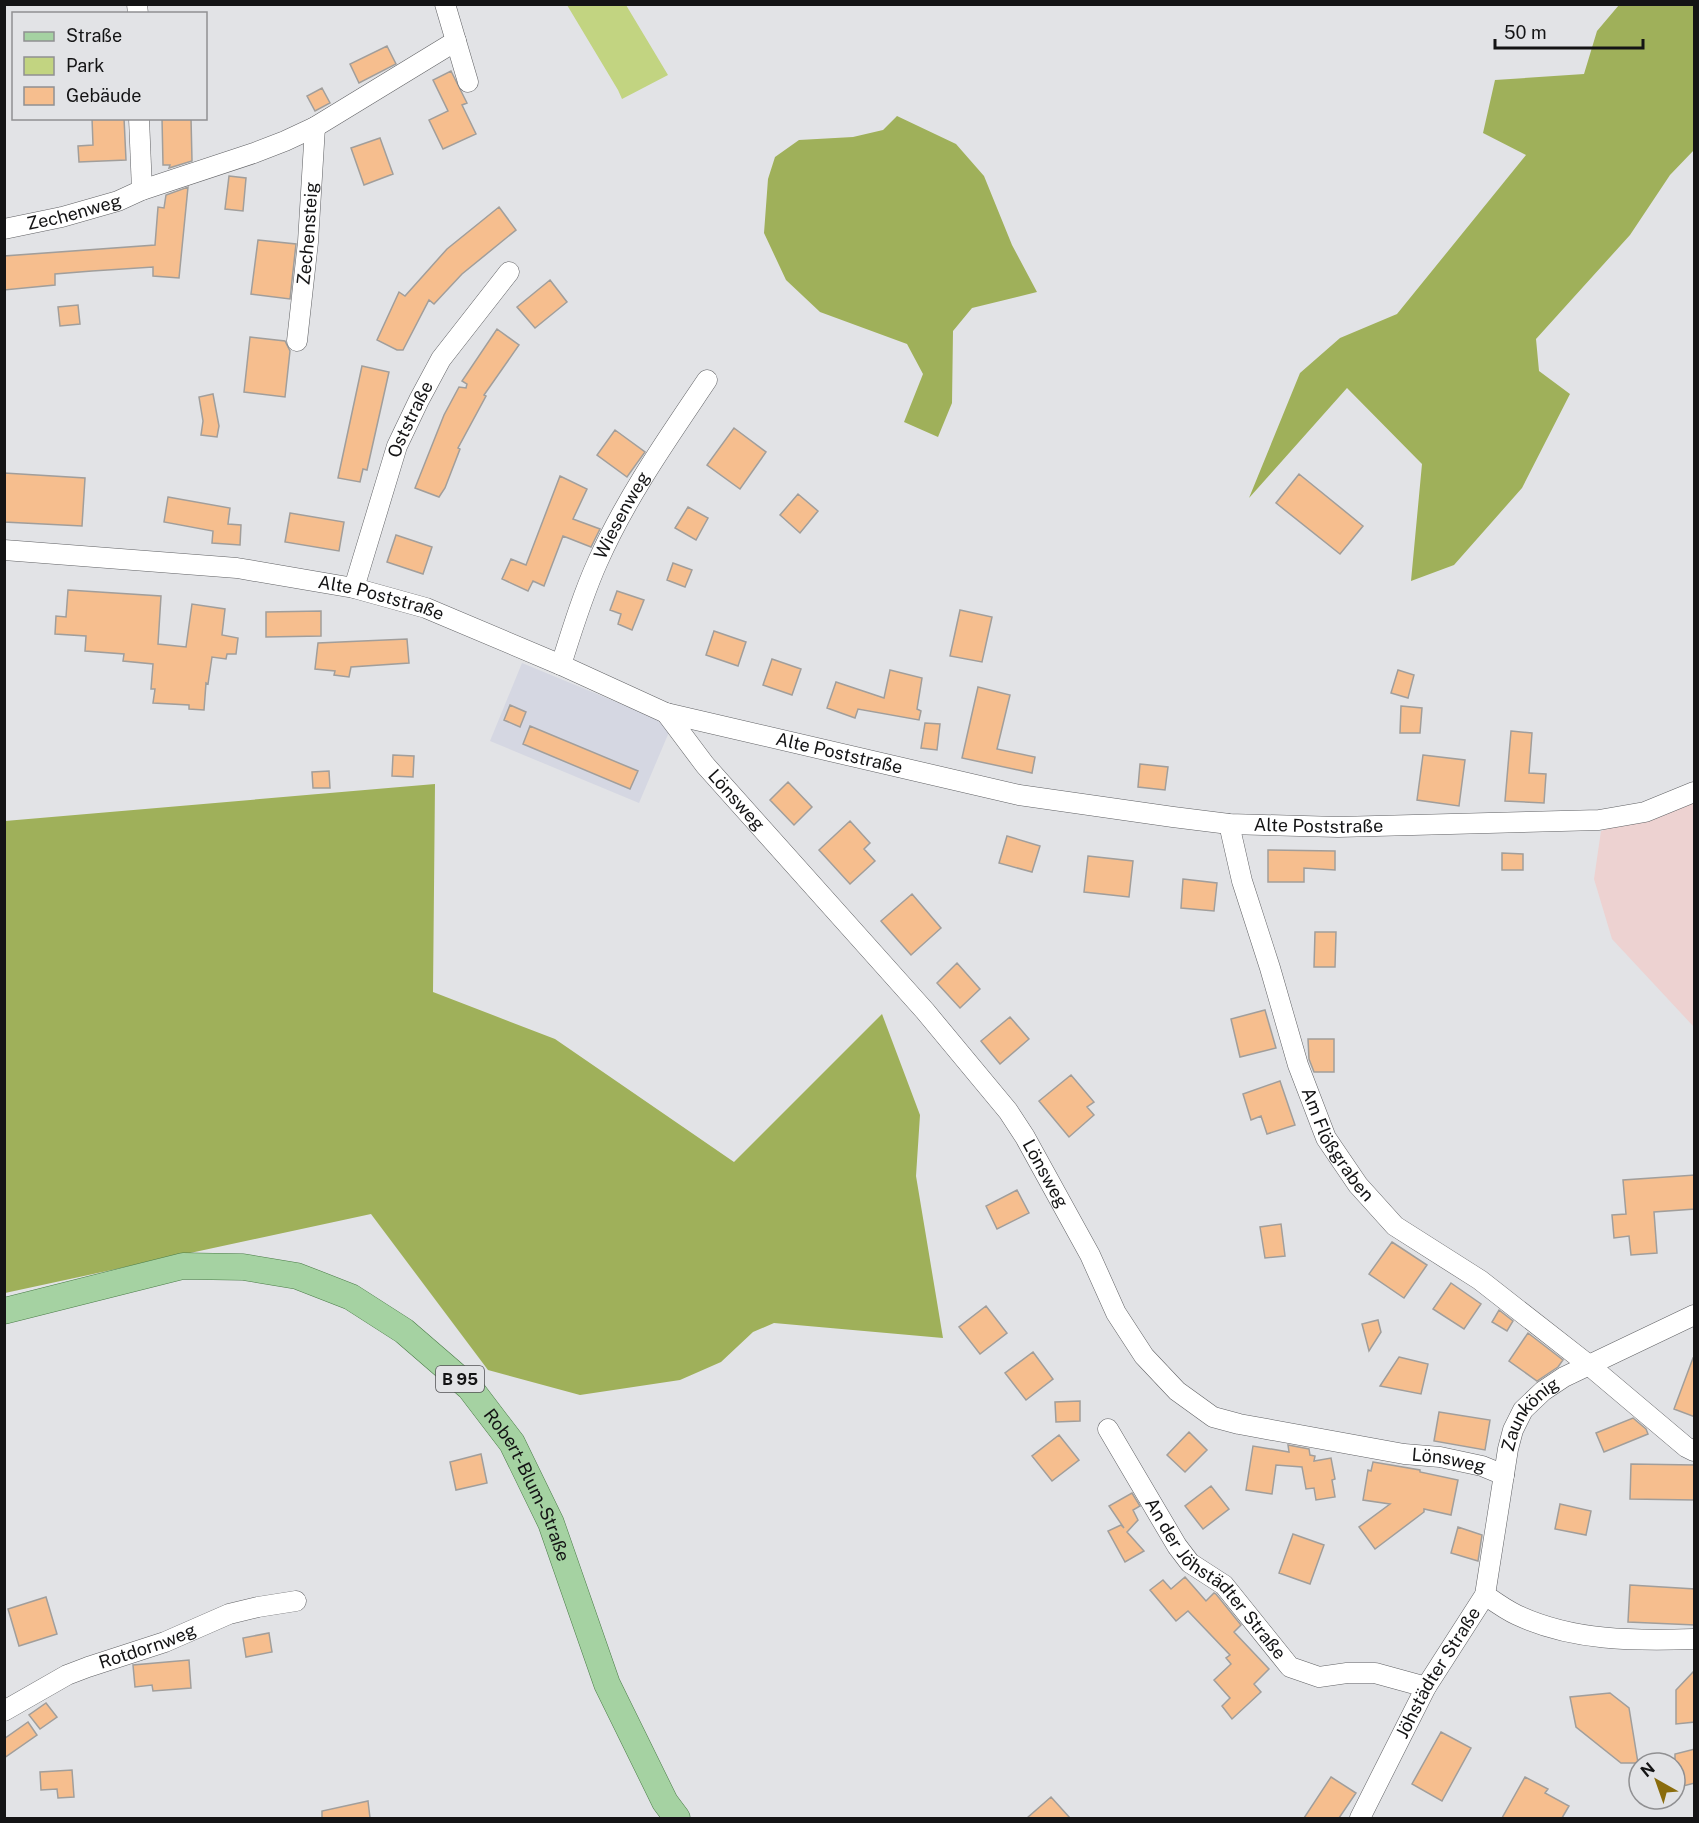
<svg xmlns="http://www.w3.org/2000/svg" width="1699" height="1823" viewBox="0 0 1699 1823" font-family="'Public Sans',sans-serif">
<style>
.commercial{fill:#edd2d1}
.built{fill:#d5d7e2}
.green{fill:#c2d481}
.forest{fill:#9fb05a}
.building{fill:#f6be8e;stroke:#a19e9b;stroke-width:1.5}
.lines{fill:none;stroke-linecap:round;stroke-linejoin:round}
.minor-casing{stroke:#606164;stroke-width:21}
.major-casing{stroke:#4b7c48;stroke-width:27}
.minor{stroke:#fff;stroke-width:20}
.major{stroke:#a5d2a2;stroke-width:26}
.labels{text-anchor:middle;stroke-width:4.5;stroke-linejoin:round;paint-order:stroke}
.shield{fill:#e2e3e6;stroke:#525254;stroke-width:1.5}
.shield-label{font-size:16px;font-weight:bold;fill:#141415}
.street-label{font-size:18px;fill:#141415;stroke:#e2e3e6}
</style>
<rect width="100%" height="100%" fill="#e2e3e6"/>
<path class="commercial" d="M1694 799V1027L1612 939 1594 879 1601 831Z"/>
<path class="built" d="M522 663 672 725 639 803 490 741Z"/>
<path class="green" d="M567 5H626L668 75 622 99 618 90Z"/>
<path class="forest" d="M1619 5H1694V150L1670 175 1630 235 1536 339 1539 371 1570 394 1522 488 1454 565 1411 581 1422 464 1347 388 1249 498 1300 373 1340 338 1397 314 1526 155 1483 133 1495 80 1584 74 1597 31Z
M897 116 956 144 984 176 1012 245 1037 292 972 308 953 331 952 403 938 437 904 422 923 374 907 344 820 312 786 280 764 233 768 179 775 157 799 140 853 137 883 130Z
M435 784 433 992 555 1039 734 1162 882 1014 920 1115 916 1176 943 1338 774 1323 753 1332 721 1362 680 1380 580 1395 488 1370 371 1214 5 1293V821Z"/>
<path class="building" d="M387 46 396 64 359 83 350 64Z
M451 71 467 103 462 105 476 134 443 149 429 120 448 111 433 80Z
M322 88 330 103 315 111 307 96Z
M92 118H124L126 160 79 162 78 146 93 145Z
M162 118H191L192 161 169 168 170 165H163Z
M380 138 393 174 364 185 351 148Z
M229 176 246 178 243 211 225 209Z
M188 187 179 278 153 276V267L92 271 55 274V285L4 290V256L155 245 158 207 164 208 166 195Z
M499 207 516 230 462 274 434 304 429 300 403 350H397L377 340 399 292 405 296 447 249Z
M258 240 296 244 290 299 251 294Z
M550 280 567 302 535 328 517 307Z
M78 305 80 324 60 326 58 307Z
M497 329 519 345 484 395 486 396 458 448 460 449 445 488 439 497 415 488 444 415 459 387 466 388 467 384 462 381Z
M250 337 285 341 290 351 285 397 244 392Z
M362 366 389 372 367 470 363 469 360 482 338 478Z
M213 394 219 426 217 437 201 435 203 421 199 397Z
M734 428 766 452 740 489 707 465Z
M615 430 645 452 627 477 597 455Z
M4 473 85 478 82 526 4 522Z
M1299 474 1363 526 1340 554 1276 503Z
M560 476 587 489 573 519 600 529 591 547 563 536 544 586 533 581 528 591 502 579 511 559 526 565Z
M798 494 818 511 800 533 780 515Z
M168 497 230 508 228 524 241 525 240 545 212 543 213 531 164 522Z
M688 507 708 518 696 540 675 528Z
M290 513 344 522 339 551 285 542Z
M396 535 432 547 423 574 387 562Z
M673 563 692 570 685 587 667 580Z
M68 590 161 596 158 644 186 647 192 604 225 609 222 635 238 638 236 654H227L226 659 212 657 208 684 206 683 204 710 189 709V705L153 703 155 689H151L153 664 123 661 124 654 85 651 86 636 55 634 56 616 66 617Z
M617 591 644 600 632 630 618 624 621 614 610 610Z
M960 610 992 617 982 662 950 656Z
M321 611V636L266 637V612Z
M714 631 746 642 738 666 706 655Z
M407 639 409 663 351 667 349 677 334 675 335 671 315 669 318 643Z
M772 659 801 669 792 695 763 685Z
M890 670 922 678 917 709 921 711 919 720 858 709 855 718 827 708 836 682 884 698Z
M1398 670 1414 675 1408 698 1391 693Z
M978 687 1010 695 997 749 1035 757 1032 773 962 758Z
M510 705 526 712 520 727 504 720Z
M1401 706 1422 708 1420 733H1400Z
M925 723 940 724 937 750 921 748Z
M530 726 638 771 630 789 523 744Z
M1511 731 1532 733 1529 773 1546 774 1544 803 1505 801Z
M393 755 414 756 413 777 392 776Z
M1423 755 1465 760 1459 806 1417 800Z
M1140 764 1168 767 1165 790 1138 787Z
M329 771 330 788H313L312 772Z
M788 782 812 807 794 825 770 800Z
M850 821 870 843 864 849 875 861 850 884 819 850Z
M1007 836 1040 846 1032 872 999 863Z
M1268 850 1335 851V870L1304 868V882H1268Z
M1502 853 1523 854V870H1502Z
M1088 856 1133 861 1129 897 1084 892Z
M1183 879 1217 883 1214 911 1181 908Z
M912 894 941 928 911 955 881 921Z
M1315 932H1336L1335 967H1314Z
M957 963 980 989 960 1008 937 983Z
M1265 1010 1276 1048 1240 1057 1231 1019Z
M1010 1017 1029 1039 1000 1064 981 1041Z
M1308 1039H1334V1072H1314L1309 1059Z
M1071 1075 1094 1102 1087 1107 1094 1115 1069 1137 1039 1101Z
M1280 1081 1295 1125 1267 1134 1261 1116 1251 1120 1243 1094Z
M1695 1175V1209L1654 1212 1657 1253 1631 1255 1629 1236 1614 1238 1612 1215 1626 1214 1623 1180Z
M1017 1190 1029 1213 997 1229 986 1206Z
M1281 1224 1285 1256 1265 1258 1260 1227Z
M1392 1242 1427 1265 1404 1298 1369 1274Z
M1451 1283 1481 1304 1464 1329 1433 1309Z
M986 1306 1007 1333 980 1354 959 1327Z
M1499 1310 1513 1321 1507 1331 1492 1322Z
M1378 1320 1381 1332 1369 1351 1362 1324Z
M1528 1333 1563 1360 1558 1367 1537 1381 1509 1361Z
M1033 1352 1053 1379 1026 1400 1005 1373Z
M1399 1357 1428 1364 1421 1394 1380 1386Z
M1693 1358 1695 1359V1417L1674 1409Z
M1080 1401V1421L1056 1422 1055 1402Z
M1439 1412 1490 1420 1485 1450 1434 1441Z
M1633 1418 1646 1429 1648 1434 1604 1452 1596 1433Z
M1189 1432 1207 1450 1185 1472 1167 1455Z
M1059 1435 1079 1460 1052 1481 1032 1456Z
M1288 1445 1309 1449 1310 1455 1315 1456 1314 1461 1331 1458 1335 1479 1332 1480 1335 1497 1316 1500 1314 1488 1306 1489 1302 1467 1276 1465 1272 1494 1246 1490 1253 1446 1289 1452Z
M481 1454 487 1483 456 1490 450 1462Z
M1373 1462 1420 1470V1472L1458 1480 1451 1515 1424 1509V1512L1375 1549 1359 1527 1390 1504 1363 1500 1368 1470 1371 1471Z
M1631 1464 1695 1465V1500L1630 1499Z
M1211 1486 1229 1509 1203 1529 1185 1506Z
M1132 1493 1140 1506 1133 1510 1138 1520 1127 1532 1144 1551 1125 1562 1108 1531 1121 1525 1124 1528 1109 1506Z
M1560 1504 1591 1511 1586 1535 1555 1529Z
M1458 1527 1482 1535 1478 1561 1451 1553Z
M1293 1534 1324 1545 1310 1584 1279 1573Z
M1185 1577 1206 1601 1214 1593 1216 1594 1241 1625 1234 1632 1269 1669 1254 1684 1261 1692 1232 1719 1222 1706 1230 1698 1214 1680 1231 1664 1226 1658 1230 1655 1188 1611 1176 1621 1150 1590 1163 1580 1171 1589Z
M1630 1585 1695 1589V1625L1628 1622Z
M46 1597 57 1634 19 1646 8 1609Z
M269 1633 272 1652 246 1657 243 1638Z
M189 1660 191 1688 153 1691 152 1685 135 1687 133 1665Z
M1695 1670V1722L1676 1724V1690Z
M1610 1693 1629 1708 1638 1763H1621L1576 1727 1570 1697Z
M46 1703 57 1717 40 1729 29 1715Z
M28 1722 37 1735 4 1758V1739Z
M1441 1732 1471 1748 1442 1801 1412 1784Z
M1695 1749V1783L1675 1788V1754Z
M72 1770 74 1797 58 1798 57 1789 41 1790 40 1772Z
M1331 1777 1356 1793 1339 1818H1304Z
M1525 1777 1548 1789 1545 1793 1569 1806 1562 1818H1502Z
M1051 1797 1070 1818H1027Z
M368 1801 370 1818H322V1811Z"/>
<g class="lines">
<defs>
<g id="minor">
<path d="M137 4 138 14"/>
<path d="M445 4 468 82"/>
<path d="M139 118 142 190"/>
<path id="s1" d="M4 229 62 217 118 201 142 190 254 153 285 141 315 127 456 41"/>
<path id="s2" d="M297 341 308 242 315 127"/>
<path id="s3" d="M4 550 237 568 354 588 426 608 561 665 666 713 1019 795 1173 817 1229 824 1338 827 1599 820 1645 812 1694 792"/>
<path id="s4" d="M354 588 397 446 419 400 441 359 509 272"/>
<path id="s5" d="M561 665C572 630 583 594 598 561 627 496 668 438 707 380"/>
<path id="s6" d="M666 713 705 765 925 1011 1008 1111 1025 1137 1090 1255 1116 1313 1144 1356 1177 1391 1213 1417 1239 1424 1404 1454 1440 1457 1482 1466 1504 1475"/>
<path id="s7" d="M1229 824 1242 881 1270 968 1298 1065 1326 1138 1358 1185 1395 1226 1480 1280 1590 1366 1686 1447 1694 1451"/>
<path id="s8" d="M1108 1429 1177 1546 1190 1563 1224 1585 1290 1667 1319 1677 1347 1673H1375L1426 1687"/>
<path d="M1485 1595C1495 1602 1506 1610 1517 1615 1573 1641 1634 1641 1694 1639"/>
<path id="s9" d="M4 1711 67 1675 88 1667 165 1642 229 1614 258 1607 296 1601"/>
<path id="s10" d="M1360 1818 1426 1687 1485 1595 1508 1449 1513 1430 1523 1410 1543 1391 1564 1377 1694 1315"/>
</g>
<g id="major">
<path id="s11" d="M4 1311 183 1266 243 1267 297 1276 351 1297 404 1331 470 1388 512 1443 551 1523 607 1684 665 1802 677 1818"/>
</g>
</defs>
<use href="#minor" class="minor-casing"/>
<use href="#major" class="major-casing"/>
<use href="#minor" class="minor"/>
<use href="#major" class="major"/>
</g>
<g class="labels">
<rect class="shield" x="436" y="1366" width="48" height="26" rx="4.5"/>
<g class="shield-label">
<text x="460" y="1385">B 95</text>
</g>
<g class="street-label">
<text dy="6" stroke="none"><textPath href="#s1" startOffset="72">Zechenweg</textPath></text>
<text dy="6" stroke="none"><textPath href="#s2" startOffset="108">Zechensteig</textPath></text>
<text dy="6" stroke="none"><textPath href="#s4" startOffset="178">Oststraße</textPath></text>
<text dy="6" stroke="none"><textPath href="#s5" startOffset="162">Wiesenweg</textPath></text>
<text dy="6" stroke="none"><textPath href="#s3" startOffset="381">Alte Poststraße</textPath></text>
<text dy="6" stroke="none"><textPath href="#s3" startOffset="867">Alte Poststraße</textPath></text>
<text dy="6" stroke="none"><textPath href="#s6" startOffset="112">Lönsweg</textPath></text>
<text dy="6" stroke="none"><textPath href="#s3" startOffset="1353">Alte Poststraße</textPath></text>
<text dy="6" stroke="none"><textPath href="#s7" startOffset="340">Am Flößgraben</textPath></text>
<text dy="6" stroke="none"><textPath href="#s6" startOffset="598">Lönsweg</textPath></text>
<text dy="6" stroke="none"><textPath href="#s10" startOffset="446">Zaunkönig</textPath></text>
<text dy="6" stroke="none"><textPath href="#s6" startOffset="1138">Lönsweg</textPath></text>
<text dy="6" stroke="none"><textPath href="#s11" startOffset="621">Robert-Blum-Straße</textPath></text>
<text dy="6" stroke="none"><textPath href="#s8" startOffset="186">An der Jöhstädter Straße</textPath></text>
<text dy="6" stroke="none"><textPath href="#s9" startOffset="158">Rotdornweg</textPath></text>
<text dy="6" stroke="none"><textPath href="#s10" startOffset="165">Jöhstädter Straße</textPath></text>
</g>
</g>
<rect width="1699" height="1823" fill="none" stroke="#141415" stroke-width="12"/>
<rect x="12" y="12" width="195" height="108" fill="#e2e3e6" stroke="#909092" stroke-width="1.5"/>
<rect x="24" y="32" width="30" height="9" fill="#a5d2a2" stroke="#909092" stroke-width="1.5"/>
<text x="66" y="42" font-size="18" fill="#141415">Straße</text>
<rect x="24" y="57" width="30" height="18" fill="#c2d481" stroke="#909092" stroke-width="1.5"/>
<text x="66" y="72" font-size="18" fill="#141415">Park</text>
<rect x="24" y="87" width="30" height="18" fill="#f6be8e" stroke="#909092" stroke-width="1.5"/>
<text x="66" y="102" font-size="18" fill="#141415">Gebäude</text>
<g transform="translate(1657 1781) rotate(320)"><circle r="28" fill="#e2e3e6" stroke="#909092" stroke-width="1.5"/>
<path d="M0-4.5L10 22L0 15L-10 22Z" fill="#8a6c0d"/>
<text y="-9" font-size="16" font-weight="bold" text-anchor="middle" fill="#141415">N</text>
</g>
<path d="M1495 39v9h148v-9" fill="none" stroke="#141415" stroke-width="3"/>
<text x="1504" y="39" font-size="18" fill="#141415" stroke="#e2e3e6" stroke-width="4.5" paint-order="stroke">50 m</text>
</svg>
